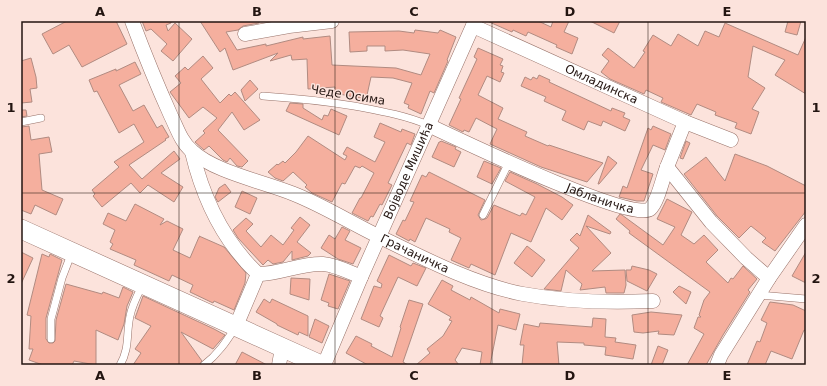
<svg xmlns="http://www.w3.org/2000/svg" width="827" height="386" viewBox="0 0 827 386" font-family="'DejaVu Sans',sans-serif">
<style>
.building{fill:#f5af9e;stroke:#b18b81}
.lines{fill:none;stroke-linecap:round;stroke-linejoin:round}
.lane-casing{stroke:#987269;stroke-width:8}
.street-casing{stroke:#987269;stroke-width:15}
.secondary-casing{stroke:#987269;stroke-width:20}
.lane{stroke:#fff;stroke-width:7}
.street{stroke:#fff;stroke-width:14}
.secondary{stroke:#fff;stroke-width:19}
.grid{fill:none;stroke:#231511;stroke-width:1;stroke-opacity:0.55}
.labels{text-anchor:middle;stroke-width:3;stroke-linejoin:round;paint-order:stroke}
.street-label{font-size:12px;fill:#231511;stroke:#fce3dc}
.neatline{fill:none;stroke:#231511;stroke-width:1.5}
.grid-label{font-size:13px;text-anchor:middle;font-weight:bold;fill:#231511}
</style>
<rect width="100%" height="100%" fill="#fce3dc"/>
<path class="building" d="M67 21H116L127 44 82 67 69 45 53 54 42 34Z
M142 21H171V23L166 25 168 31 175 23 192 39 173 61 161 51 167 44 151 29 146 31Z
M200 21H259V23L243 26 238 30 226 32 237 50 266 44V46L303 37V39L330 36 332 65 396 68 421 75 430 54 403 50 385 51V46H367V51L350 52 349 32 399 31 414 33 415 30 438 33 440 30 456 37 447 60 448 61 434 93 430 91 421 114 408 108 409 105 404 103 412 83 393 78 371 77 367 95H366L365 99 334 93 335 87 308 89 307 59 292 60 291 55 270 61 278 53 233 70 225 48 220 52Z
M487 21H538L551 27 553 21H569L564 32 578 38 572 54 556 47 557 45 528 32 526 36 513 30 512 32Z
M590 21H620L614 33Z
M788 21H801L797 35 785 32Z
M725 23 798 55 806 37V94L775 75 785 60 753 46 748 77 765 88 752 109 759 112 751 134 735 128 737 123 715 115 716 112 697 104 691 115 661 102 663 98 646 90 644 94 610 79 601 72 609 61 602 55 608 48 634 68 645 52 643 51 653 35 671 46 678 34 698 46 705 31 719 37Z
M478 48 503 59 500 65 503 66 501 72 504 73 500 82 487 76 478 95 503 108 498 119 527 132 525 136 548 146 549 145 603 163 587 182 541 167 490 144 497 129 476 118 469 132 464 130 463 132 449 125 461 99 459 98 477 59 474 57Z
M203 56 213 68 201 79 220 103 229 94 231 96 235 92 260 120 244 130 232 112 218 130 248 161 242 167 237 166 230 158 227 162 223 160 209 146 204 150 195 142 205 133 203 131 217 118 203 107 189 118 170 92 181 83 175 76 185 67 188 70Z
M31 58 36 77 37 88 30 89 32 102 21 103V61Z
M135 62 141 74 119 85 133 111 144 105 157 128 162 125 169 137 165 139 166 140 129 165 142 179 174 151 180 159 161 173 183 187 174 202 148 185 140 193 131 183 102 207 93 196 95 194 92 190 119 167 114 162 144 142 134 124 119 133 97 91 94 92 89 80 116 69V71Z
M539 75 550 80 549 82 611 111 612 108 625 113 623 117 630 120 625 131 603 121 601 126 588 121 584 130 562 120 566 111 544 101 546 97 521 86 525 77 531 80 533 77 537 79Z
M250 80 258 89 245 101 241 90Z
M290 103 303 104V108L322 120 324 115 328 116 331 109 347 116 339 135 286 111Z
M21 110H26L27 116 21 117Z
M380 123 401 132 402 129 415 134 411 145 407 143 388 183 392 185 382 205 380 204 373 217 371 216 368 221 352 213 360 198H361L374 173 362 166 360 168 355 166 345 184 342 183 332 202 312 193 305 187 307 185 293 172 283 181 275 178 268 172 277 164 278 165 283 161 285 163 296 152 308 136 345 160 347 156 343 154 347 147 375 162 385 142 374 137Z
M29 126 31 140 49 137 52 152 39 154 42 190 63 199 56 215 35 205 31 214 21 210V127Z
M653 126 671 134 665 150 653 145 641 170 653 174 644 201H637L619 197 623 186 627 188 648 128 651 130Z
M441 141 456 147 455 149 461 152 454 167 432 157 439 142H440Z
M686 141 690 143 683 159 680 158Z
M735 154 767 166 806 186V211L775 251 762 242 766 238 751 226 739 238 717 216 684 174 706 157 725 181Z
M608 156 617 163 599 184H598Z
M484 161 501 168 492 184 477 177Z
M429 172 485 200 478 215 481 220 485 219 487 218 494 205 520 216 522 213 526 215 535 197 505 181 510 172 537 184 562 197 573 205 562 220 546 208 531 242 511 233 495 275 471 264 469 268 451 260 461 238 449 232 450 229 426 218 415 242 410 239 409 241 396 234 403 220 405 221 414 202 410 201 422 175 426 177Z
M225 184 231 192 218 202 215 197 219 188Z
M242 191 257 198 250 214 235 207Z
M667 199 692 212 681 235 694 244 704 235 718 250 706 262 728 283 731 278 733 279 743 266 757 279 748 290 750 292 723 335 706 365H687L704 334 694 328 698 317H701L699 315 704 300 710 292 629 233 630 231 616 219 620 214 622 215 663 245 675 227 657 219Z
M135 204 164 219 160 225 167 221 183 229 173 250 190 258 199 237H200L199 236 224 247 246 273 245 283 234 310 214 301 213 303 190 292 193 285 172 275 169 281 134 265 136 260 110 249 113 244 110 242 115 230 103 224 108 213 126 221Z
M588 215 611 232 610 234 586 226 611 253 592 271 625 270 626 285 624 293H606L605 287 580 290 582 284 566 270 561 291 544 289 579 248 570 240 577 233 580 236Z
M300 217 310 225 297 242 311 253 308 256 292 260V251L283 262 273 264 268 260 263 265 238 238 233 230 246 218 253 224 246 231 261 247 271 235 283 245 294 230 291 228Z
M342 227 350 231 345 240 361 248 353 264 338 259 321 248 329 235 335 239Z
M527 246 545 260 532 277 514 263Z
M21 252 33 258 21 284Z
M806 252V283L792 276Z
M42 254 49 257 50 254 62 260 46 318V339L49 343H53L55 341 56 320 66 284 102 294 103 292 119 298 123 287 133 292 127 306 124 324 118 340 96 330V365L74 361 72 365H43L29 360 33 349H29L31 316 27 315Z
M389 255 411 266 413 263 426 268 417 286 398 277 380 316 383 318 379 327 361 319 374 286 381 288 382 284 377 281Z
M632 266 649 270 657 274 647 291 627 281 626 270H631Z
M329 274 350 281 338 309 328 306 329 303 321 300Z
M291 278 310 279 309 300 290 294Z
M442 280 453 286 451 290 470 300 471 297 499 313 500 309 520 314 516 330 498 325 490 365H480L482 352 462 348 455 360 459 365H416L430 353 427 349 443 336 452 321 449 320 451 317 428 304Z
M679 286 691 292 686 304 673 292Z
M143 296 214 329 225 335 213 349 181 332 202 361 199 365H133L141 353 135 349 151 326 135 318Z
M264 299 270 303 272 299 308 316V336L299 332 298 335 277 325V324L256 312Z
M409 300 423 304 403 362 408 365H368L346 353 356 336 372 344 371 346 392 357 401 328 400 327Z
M770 302 793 305 806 311V331L804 330 792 359 771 351 765 365H747L757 341 760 342 767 323 761 320Z
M651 312 682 315 674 335 658 334 659 331 643 333 634 332 632 315Z
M593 318 606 319 605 337 616 338 615 342 636 345 633 359 605 355 606 347 584 345V343L557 342 559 365H522L524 345H520L524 324 539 327 540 323 592 327Z
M315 319 329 326 322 343 309 337Z
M658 346 668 350 662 365H651Z
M242 352 267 365H235Z"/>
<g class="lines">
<defs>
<path id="lane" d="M263 96C293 98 324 101 354 106 380 111 404 115 428 125
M21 122 41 118
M483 215 509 162
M759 295 806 299
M51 339V319L62 278 72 252
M120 365C130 348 126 334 130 316 132 305 138 294 143 284
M204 365C218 354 226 342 235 328"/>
<g id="street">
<path id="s1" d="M132 21C144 53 157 85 171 116 177 128 181 142 192 151 214 172 265 182 294 194 324 206 351 223 380 237 423 258 475 285 523 294 566 302 609 303 653 301"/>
<path id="s2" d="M473 26 685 122 731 140"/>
<path d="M245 34 289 26 332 21"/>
<path id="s3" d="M428 125C456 138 632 223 650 209 658 202 663 177 667 167 673 152 679 137 685 122"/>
<path d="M192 152C203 198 223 241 258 274L236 326"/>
<path d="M667 167 711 222 746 258 769 278"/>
<path d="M258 274C280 274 301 263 323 264 336 265 349 272 361 277"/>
<path d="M279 365 282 348"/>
<path id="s4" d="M324 365 361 277 475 21"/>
<path d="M717 365 721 355 769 278 806 225"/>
</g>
<path id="secondary" d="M21 229 321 365"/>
</defs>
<use href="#lane" class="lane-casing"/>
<use href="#street" class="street-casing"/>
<use href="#secondary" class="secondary-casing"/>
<use href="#lane" class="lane"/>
<use href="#street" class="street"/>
<use href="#secondary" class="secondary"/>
</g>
<path class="grid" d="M179 21V365M335 21V365M492 21V365M648 21V365M21 193H806"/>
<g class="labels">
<g class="street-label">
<text dy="4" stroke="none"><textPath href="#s2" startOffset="141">Омладинска</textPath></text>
<text transform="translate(348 95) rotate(9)" y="4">Чеде Осима</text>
<text dy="4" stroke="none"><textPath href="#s4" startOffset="212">Војводе Мишића</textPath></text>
<text dy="4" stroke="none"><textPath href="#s3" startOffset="187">Јабланичка</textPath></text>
<text dy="4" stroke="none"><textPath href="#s1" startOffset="390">Грачаничка</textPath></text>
</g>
</g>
<rect width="827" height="386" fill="none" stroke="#fce3dc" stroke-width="44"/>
<rect x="22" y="22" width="783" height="342" class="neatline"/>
<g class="grid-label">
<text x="100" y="16">A</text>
<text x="257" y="16">B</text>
<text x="414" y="16">C</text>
<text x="570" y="16">D</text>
<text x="727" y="16">E</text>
<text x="11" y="112">1</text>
<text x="816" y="112">1</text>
<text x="11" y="283">2</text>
<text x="816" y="283">2</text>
<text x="100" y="380">A</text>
<text x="257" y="380">B</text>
<text x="414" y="380">C</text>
<text x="570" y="380">D</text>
<text x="727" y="380">E</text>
</g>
</svg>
